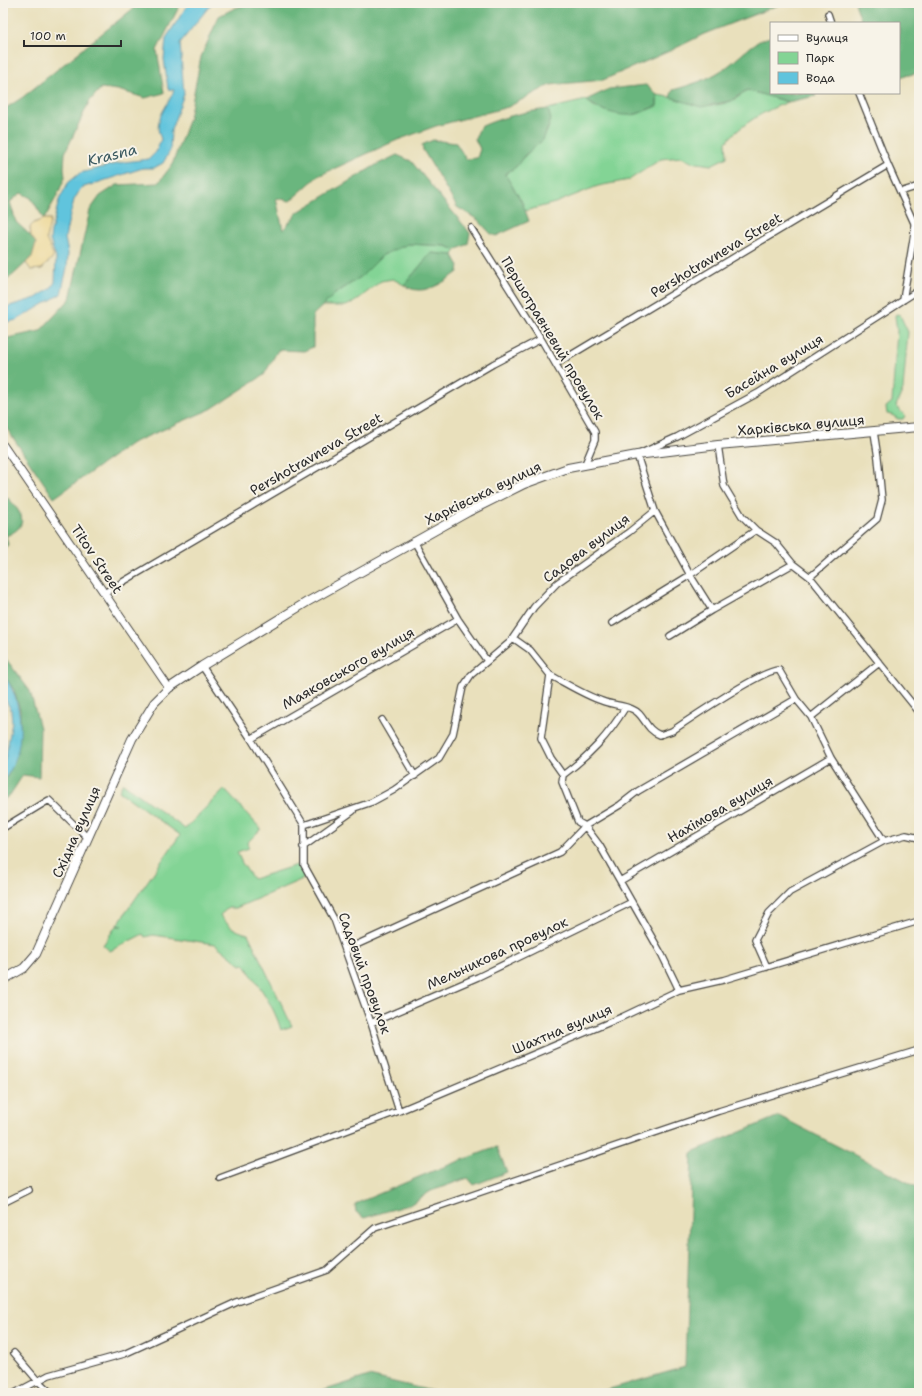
<svg xmlns="http://www.w3.org/2000/svg" width="922" height="1396" viewBox="0 0 922 1396" font-family="'Shantell Sans',sans-serif">
<style>
.green{fill:#83d495;stroke:#578060}
.forest{fill:#6ab67e;stroke:#4a7054}
.sand{fill:#eeda9e;stroke:#8c8264}
.water{fill:#60c4dd;stroke:#467884}
.lines{fill:none;stroke-linecap:round;stroke-linejoin:round}
.street-casing{stroke:#484641;stroke-width:8}
.secondary-casing{stroke:#484641;stroke-width:9}
.primary-casing{stroke:#484641;stroke-width:10}
.street{stroke:#fff;stroke-width:5.5}
.secondary{stroke:#fff;stroke-width:7}
.primary{stroke:#fff;stroke-width:8}
.labels{text-anchor:middle;stroke-width:4;stroke-linejoin:round;paint-order:stroke}
.street-label{font-size:14px;fill:#2b2b2b;stroke:#f7f3e8}
.water-label{font-size:15px;font-style:italic;fill:#3b5960;stroke:#f7f3e8}
</style>
<rect width="100%" height="100%" fill="#f7f3e8"/>
<filter id="ink" filterUnits="userSpaceOnUse"><feTurbulence type="fractalNoise" baseFrequency=".025" numOctaves="2"/><feDisplacementMap in="SourceGraphic" scale="8" xChannelSelector="R" yChannelSelector="G"/><feConvolveMatrix kernelMatrix="1 2 1 2 8 2 1 2 1" color-interpolation-filters="sRGB"/></filter>
<filter id="wash" filterUnits="userSpaceOnUse"><feTurbulence type="fractalNoise" baseFrequency=".012" numOctaves="4" result="noise"/><feDisplacementMap in="SourceGraphic" scale="16" xChannelSelector="R" yChannelSelector="G"/><feGaussianBlur stdDeviation="0.9" result="paint"/><feColorMatrix in="noise" values="0 0 0 0 0 0 0 0 0 0 0 0 0 0 0 0 0 1.4 0 .05"/><feComposite in="paint" operator="in"/></filter>
<g filter="url(#wash)">
<rect width="100%" height="100%" fill="#e9e0bc"/>
<path class="green" d="M747 90 788 102C764 111 743 123 726 142L727 157 711 165 691 162 682 157 661 159 629 180 598 186 555 203 525 211 505 174C514 168 518 162 526 155 541 140 554 132 548 109L586 100 596 108 630 115 637 114 657 106V95C682 98 706 112 731 101 737 99 742 94 747 90Z
M408 244 446 246 456 250 453 255 431 253 404 285 393 279 381 281 356 301 346 306H322L335 294 362 276 383 255Z
M896 314 900 315 908 332 903 389 896 406 905 416 903 419H898L892 415 887 414 886 407 892 402 897 331 895 316Z
M123 783 185 829 224 789 261 829 247 843 249 848 237 852 242 863 253 879 300 864 305 878 236 908H228L220 915C228 926 235 931 248 934L292 1026 281 1030C274 1005 258 985 244 964L241 965 215 944 153 935 145 937 143 934 110 951 103 945 116 926H122L117 925 180 835 119 791Z"/>
<path class="forest" d="M140 3H181L157 50 164 93 145 98 118 90 101 88 89 102 65 153 64 168 65 177 57 196 44 219 31 198 21 193 10 202 16 222 31 236 36 243 32 257 12 276 3 280V110L23 97Z
M252 3H784L704 34 672 50 603 80 550 85 508 107 436 126 395 141 318 176 290 201 276 198 283 230 298 212 376 165 397 155 411 161 470 233 468 244 456 250 446 246 408 244 383 255 362 276 335 294 313 315V347L304 351 278 350 264 375 211 409 132 443 54 498 3 423V339L40 331 70 299 90 210 100 196 117 185 158 183 172 165 189 118 201 57 219 16 235 8Z
M855 3H919V73L899 77V23H862Z
M771 37V93H814L816 96 788 102 747 90 731 101 701 107 670 97 673 90C690 85 707 80 722 70 739 60 752 40 771 37Z
M646 85 657 95V106C650 108 643 112 636 114 620 118 598 110 586 100L609 89Z
M548 109 551 120 543 140 524 156 516 167 505 174 522 202 529 221 496 236 491 234 478 220 457 207 423 150 422 145 433 140 456 143 466 159 477 158 480 149 475 139 480 127C502 117 523 112 548 109Z
M431 253 453 255 459 266 458 272C443 283 422 298 404 285Z
M8 498C23 514 30 526 6 536L8 545 3 549V501Z
M3 655 30 691 40 728 39 777 23 775 10 795 3 800V781L7 777 16 752 20 725V710L14 690 3 674Z
M779 1116 919 1188V1393H596L685 1367 692 1152Z
M497 1147 507 1172 474 1185 468 1178 431 1191 411 1204 364 1218 356 1212 355 1204 433 1171Z
M369 1376 440 1393H316Z"/>
<path class="sand" d="M44 219H51L46 239 54 256 42 269 31 270 26 263 32 257 36 243 31 236 30 227 34 223Z"/>
<path class="water" d="M189 3H212L180 43 184 94 171 130 170 151 163 163 154 168H143L81 188 74 200 68 223 65 238 68 253 67 268 61 294 17 320 3 323V308L36 298 51 288 55 282 56 258 50 240 51 232 59 200 68 183 80 173 124 162 149 159 156 152 161 139C152 119 167 109 174 90L168 89 164 59 166 38Z
M3 674C25 702 27 753 3 781V763L5 760 12 722 11 710 3 695Z"/>
</g>
<g filter="url(#ink)">
<g class="lines">
<defs>
<path id="street" d="M828 14 831 23
M859 93 888 165 914 223V234L903 300
M900 192 919 186
M471 228 541 339 595 432V440L585 464
M556 364 888 165
M718 445 724 486 742 516 756 530 776 543 793 564 810 577 919 712
M414 541 458 619 487 661
M810 577 877 519 882 500 878 458 874 432
M104 593 493 364 541 339
M712 610 690 575 655 511 637 455 677 437 758 393 919 290
M612 623 690 575 756 530
M670 636 712 610 793 564
M513 638 530 650 550 675 541 738 551 758 563 775 562 782 578 822 585 826 600 846 662 955 679 990
M202 666 251 739 304 825
M550 675C567 684 584 695 602 701 612 705 623 705 632 709 645 714 644 729 660 735L672 731C688 720 765 668 779 670L796 699 811 717 831 758 884 841
M811 717 879 663
M382 720 415 776
M251 739 458 619
M563 775C590 755 608 736 625 708
M304 825 372 802 394 790 439 758 453 734 463 687 471 675 510 642 534 607 557 583 629 532 655 511
M304 825V865L334 919 371 1023 399 1111
M3 828 49 800 88 838
M303 847 353 811
M620 881 831 758
M345 950 560 852 585 826 620 805 638 791 796 699
M767 967 755 940 769 913 790 892 884 841 906 835 919 838
M371 1023 478 977 632 902
M220 1178 399 1111 622 1017 679 990 723 980 919 921
M3 1203 29 1190
M14 1353 37 1380 51 1393
M15 1393 49 1375 124 1354 237 1302 327 1270 375 1228 719 1111 919 1050"/>
<path id="secondary" d="M3 445 169 688"/>
<path id="primary" d="M3 980 24 968 36 954 132 739 154 703 169 688 202 666 307 602 468 512 524 484 568 468 637 455 718 445 919 427"/>
</defs>
<use href="#street" class="street-casing"/>
<use href="#secondary" class="secondary-casing"/>
<use href="#primary" class="primary-casing"/>
<use href="#street" class="street"/>
<use href="#secondary" class="secondary"/>
<use href="#primary" class="primary"/>
</g>
</g>
<g class="labels">
<g class="street-label">
<text transform="translate(716 255) rotate(-31)" y="5">Pershotravneva Street</text>
<text transform="translate(553 338) rotate(59)" y="5">Першотравневий провулок</text>
<text transform="translate(774 366) rotate(-31)" y="5">Басейна вулиця</text>
<text transform="translate(801 425) rotate(-5)" y="5">Харківська вулиця</text>
<text transform="translate(316 454) rotate(-30)" y="5">Pershotravneva Street</text>
<text transform="translate(483 493) rotate(-26)" y="5">Харківська вулиця</text>
<text transform="translate(586 548) rotate(-37)" y="5">Садова вулиця</text>
<text transform="translate(97 559) rotate(56)" y="5">Titov Street</text>
<text transform="translate(348 668) rotate(-30)" y="5">Маяковського вулиця</text>
<text transform="translate(720 809) rotate(-30)" y="5">Нахімова вулиця</text>
<text transform="translate(76 832) rotate(-66)" y="5">Східна вулиця</text>
<text transform="translate(497 953) rotate(-25)" y="5">Мельникова провулок</text>
<text transform="translate(365 973) rotate(70)" y="5">Садовий провулок</text>
<text transform="translate(562 1029) rotate(-23)" y="5">Шахтна вулиця</text>
</g>
<g class="water-label">
<text transform="translate(112 155) rotate(-14)" y="5">Krasna</text>
</g>
</g>
<rect width="922" height="1396" fill="none" stroke="#f7f3e8" stroke-width="16"/>
<rect x="770" y="22" width="130" height="72" fill="#f7f3e8" stroke="#a5a39c"/>
<rect x="778" y="35" width="20" height="6" fill="#ffffff" stroke="#a5a39c"/>
<text x="806" y="42" font-size="12" fill="#2b2b2b">Вулиця</text>
<rect x="778" y="52" width="20" height="12" fill="#83d495" stroke="#a5a39c"/>
<text x="806" y="62" font-size="12" fill="#2b2b2b">Парк</text>
<rect x="778" y="72" width="20" height="12" fill="#60c4dd" stroke="#a5a39c"/>
<text x="806" y="82" font-size="12" fill="#2b2b2b">Вода</text>
<path d="M24 40v6h97v-6" fill="none" stroke="#2b2b2b" stroke-width="2"/>
<text x="30" y="40" font-size="12" fill="#2b2b2b" stroke="#f7f3e8" stroke-width="3" paint-order="stroke">100 m</text>
</svg>
